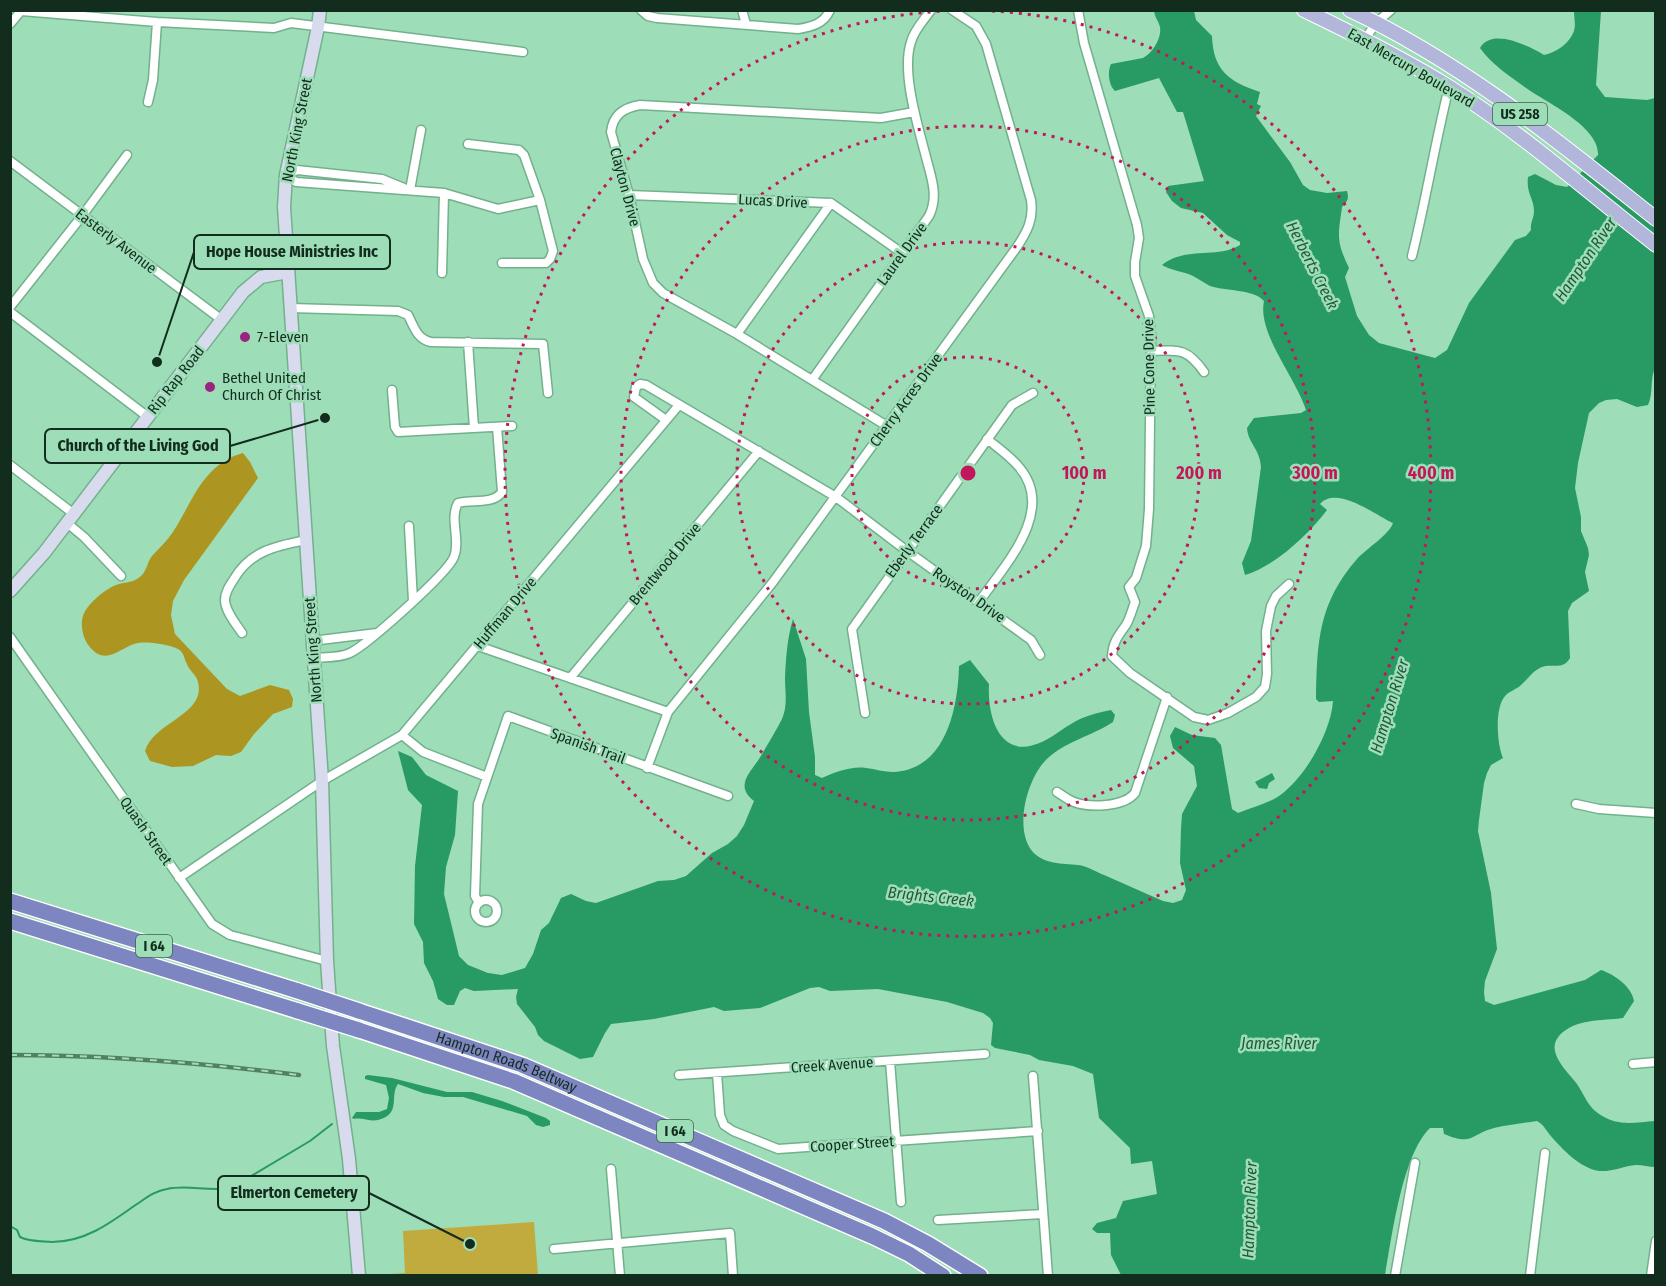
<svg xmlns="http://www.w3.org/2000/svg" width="1666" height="1286" viewBox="0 0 1666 1286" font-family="'Fira Sans Condensed',sans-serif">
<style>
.green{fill:#c1ab3e}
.forest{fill:#ac9621}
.water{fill:#289a64}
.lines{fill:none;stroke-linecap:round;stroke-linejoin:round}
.stream{stroke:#289a64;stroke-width:2}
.street-casing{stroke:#73b18d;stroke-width:11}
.secondary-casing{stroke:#73b18d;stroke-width:15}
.primary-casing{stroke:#fff;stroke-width:16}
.highway-casing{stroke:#fff;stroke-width:18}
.street{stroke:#fff;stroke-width:8}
.secondary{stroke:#d8dbed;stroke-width:12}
.primary{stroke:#b2b6da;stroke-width:14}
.highway{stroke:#7e86c2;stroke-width:15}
.rail-casing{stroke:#537f65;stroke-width:4.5}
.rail{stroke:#9dddb7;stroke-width:2;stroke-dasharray:7;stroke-linecap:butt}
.highway-bridge-casing{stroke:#fff;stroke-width:18;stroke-linecap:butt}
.highway-bridge{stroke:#7e86c2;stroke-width:15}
.ring{fill:none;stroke:#c2185b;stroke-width:3;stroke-dasharray:3 6}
.poi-dot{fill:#992581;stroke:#9dddb7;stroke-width:2}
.labels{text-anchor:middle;stroke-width:5;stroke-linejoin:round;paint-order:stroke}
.shield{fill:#9dddb7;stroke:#3c614c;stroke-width:1.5}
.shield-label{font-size:14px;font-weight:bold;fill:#122c1e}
.street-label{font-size:15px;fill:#122c1e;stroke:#9dddb7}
.poi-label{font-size:15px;fill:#122c1e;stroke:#9dddb7;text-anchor:start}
.water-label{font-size:16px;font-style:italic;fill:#21593c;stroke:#9dddb7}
.centre{fill:#c2185b;stroke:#9dddb7;stroke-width:3}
.ring-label{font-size:18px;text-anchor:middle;font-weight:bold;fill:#c2185b;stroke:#9dddb7;stroke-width:5;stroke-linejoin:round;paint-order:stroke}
.leader{fill:none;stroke:#122c1e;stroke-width:2}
.callout-dot{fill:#122c1e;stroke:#9dddb7;stroke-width:2}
.callout{fill:#9dddb7;stroke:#122c1e;stroke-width:2}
.callout-label{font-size:16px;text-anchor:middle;font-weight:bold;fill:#122c1e}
</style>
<rect width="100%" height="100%" fill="#9dddb7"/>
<path class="green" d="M534 1222 538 1275H377L405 1273 403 1231Z"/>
<path class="forest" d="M243 453 250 462 258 478 184 580 173 601 171 615 175 634 227 689 240 696 270 685 289 690 293 699 292 707 273 714 254 734 241 752 231 756 216 755 193 766 172 767 150 761 145 751C154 721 210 714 197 679 195 674 189 670 187 664 184 659 184 652 178 649 172 645 146 641 138 643 121 646 106 668 89 646 83 639 80 625 83 616 87 604 104 590 116 585 124 582 134 583 141 576 147 571 147 562 152 556 159 548 167 541 173 532 193 501 203 464 243 453Z"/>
<path class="water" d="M1154 11H1194L1196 20 1212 36C1213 70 1229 82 1260 92L1257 104 1261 106 1256 116 1290 162 1303 185 1310 190 1327 193 1347 191C1349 198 1348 201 1342 207 1338 236 1336 241 1349 268L1345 277 1357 316 1369 335 1379 343 1435 358 1447 350 1469 303 1515 240 1526 236 1531 230C1530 223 1534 218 1534 211 1534 198 1526 194 1528 177L1535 174 1556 185 1567 187 1598 155C1600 127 1546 102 1526 88 1511 77 1491 64 1480 48 1492 27 1529 46 1544 55 1557 52 1569 44 1574 31 1576 25 1574 17 1574 11H1601L1596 85 1605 97 1647 100 1655 98 1656 366C1649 379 1654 392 1648 405L1637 407 1617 399 1606 400 1599 403 1589 413 1578 463 1575 488 1581 517V531L1588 548 1589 555 1585 572 1589 591 1572 603 1568 611 1570 658C1562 672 1550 661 1538 669 1531 673 1527 680 1521 685 1517 689 1510 691 1506 695 1494 706 1497 745 1503 758L1491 765 1487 773 1484 783 1479 820 1478 831 1491 893 1497 949 1485 981 1484 992 1485 1001 1494 1005 1585 980 1601 970C1614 974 1632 987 1634 1001L1623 1018C1602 1021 1575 1018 1559 1036 1545 1052 1568 1072 1577 1084 1587 1099 1588 1109 1606 1118 1621 1126 1639 1122 1655 1121V1167C1649 1167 1643 1165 1636 1165 1624 1166 1612 1172 1599 1171 1580 1168 1562 1149 1550 1135 1545 1129 1544 1125 1537 1121 1523 1123 1508 1125 1494 1128 1469 1135 1473 1146 1444 1134L1443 1128H1430C1402 1155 1392 1237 1385 1275H1121L1111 1255 1110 1233H1097L1092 1229 1097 1223 1116 1218 1123 1201 1157 1194 1152 1161 1131 1164 1130 1148 1099 1118 1093 1074 1073 1066 1039 1060 1030 1055 995 1048 991 1045 993 1023 990 1018 983 1013 947 1002 878 989 830 991 819 987 810 988 760 1008 724 1011 714 1007 654 1019 611 1024 605 1033 593 1057 580 1059 544 1041 538 1035 535 1027 517 1004 516 997 518 989 474 991 465 988 460 991 454 1005H447L438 999 433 981 424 963 423 942 414 924 415 866 422 805 408 790 398 751 412 757 426 775 458 791 455 835 446 867 444 894 459 956 468 965 488 973 502 975 525 968 533 954 541 930 549 923 561 898 571 894 586 901 596 903 658 881 674 880 686 876 712 853 728 844 737 836 744 825 754 801C735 786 749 774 759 759 767 746 775 732 782 719 788 705 785 692 785 678 786 658 787 639 793 619L806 659 809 712 815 757V775L822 778C836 772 851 766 866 768 875 769 884 772 893 772 946 770 958 708 959 666L970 660 989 684C987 717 1000 763 1044 741 1056 735 1067 725 1080 719 1089 715 1100 712 1111 710L1115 715 1113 722C1092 736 1063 742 1045 761 1027 780 1014 828 1032 851 1044 865 1062 863 1078 865 1087 866 1096 872 1104 875 1124 884 1143 892 1163 901L1173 903 1182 900 1186 890 1180 863 1181 829 1182 814 1197 786 1194 766 1173 748 1170 736 1175 727 1192 735 1215 738 1221 745 1232 809 1238 813C1250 808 1263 805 1274 799 1302 784 1331 733 1333 701L1319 702 1316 699C1317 642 1318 604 1357 559 1366 549 1390 534 1393 523 1375 515 1337 485 1320 504L1327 510C1308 535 1275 566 1245 575L1242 563 1251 541 1261 467C1260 449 1248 443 1247 428L1254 418 1301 413 1306 410C1296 378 1257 333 1264 301 1254 289 1224 291 1210 286 1204 283 1199 279 1193 276 1183 271 1172 271 1162 265 1185 246 1218 259 1240 245V242L1227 235 1203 213 1181 208 1172 201 1166 192 1168 186 1204 181 1183 112H1177L1159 78 1115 91C1109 86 1107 72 1111 64L1143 58C1153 53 1164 35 1159 24 1157 19 1155 17 1154 11Z
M1272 773 1275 779 1269 783 1267 789 1259 788 1255 782Z
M368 1075 392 1078 447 1092H472L502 1101 546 1118 550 1121V1125L543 1127 536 1125 527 1116 463 1097H444L423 1093 398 1084C389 1096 402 1114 378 1120 370 1122 362 1117 354 1119L352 1118 356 1112H379L387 1109 389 1098 386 1085 365 1079V1076Z"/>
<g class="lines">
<path class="stream" d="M10 1226 17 1230 20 1237C30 1242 41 1241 52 1242 84 1242 109 1224 134 1206 145 1199 154 1191 167 1189 187 1184 208 1192 231 1188L310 1141 332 1124"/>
<defs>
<path id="street" d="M641 10 648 16 657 18 798 29C811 27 824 24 830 10
M742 10 746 24
M1078 10 1084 43 1137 225 1139 238 1135 262V276L1149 316 1151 334 1149 509 1146 546 1136 578 1129 587 1135 602C1132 610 1130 618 1126 625 1118 636 1113 642 1112 656L1130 673 1194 717 1208 720 1228 713 1256 697 1265 687 1267 674 1266 631 1271 606 1276 596 1289 584
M10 24 21 11 157 22 274 28 291 23 523 52
M1365 39 1376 23 1391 10
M148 102 153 80 157 22
M468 144 519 150 524 155 540 200 553 251 550 259 546 263H502
M10 161 222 320
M286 175 296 182 444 193 498 209 540 200
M286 175 297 170 382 179 404 188
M410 190 421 130
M629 195 831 203 902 253
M1412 256C1426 200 1435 143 1449 87
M442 273 444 193
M10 307 82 216 127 155
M290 308 398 311 408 315C414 327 417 339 431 342L543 344 548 393
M10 312 148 417
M737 334 831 203
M468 342 474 428
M1151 351C1179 350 1187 348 1204 372
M812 380 929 216C939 196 931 177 926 157 918 126 901 72 911 42 914 30 924 20 931 10
M392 390 395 427 398 432 512 426
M666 420 634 397 636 387 640 384 646 385 836 497 907 551 1031 640 1040 655
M887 426 737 334 663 293 653 283 643 259 629 195 611 132C613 115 623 108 640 105L881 118 914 112
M10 465 74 514
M67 523 84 537 121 576
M409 526 413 601
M979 602C1004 566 1057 511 1019 467 1010 456 998 448 987 439
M242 633C236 624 225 611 225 600 225 592 230 585 234 579 250 551 276 546 306 540
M10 637 212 924 230 935 327 961
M312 641 377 633
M478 646 668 712
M313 658C324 657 340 658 350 653 368 644 447 574 454 557 461 540 449 519 458 503 472 499 493 505 502 492L497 427
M571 677 759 451
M865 713 852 629 1012 405 1033 393
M402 735 423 752 487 777
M647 768 668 712 773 582 1017 247C1027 232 1034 219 1031 200L986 44 976 26 952 10
M1057 792C1062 795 1068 800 1074 802 1090 808 1124 807 1135 793L1167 697
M1576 804 1599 809 1656 813
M179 878 322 781 402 735 679 405
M475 911a11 11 0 1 1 22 0a11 11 0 1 1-22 0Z
M479 903 475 896 478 804 508 716 728 796
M890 1061 901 1202
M1633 1064 1656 1062
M717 1073 720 1115 724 1125 733 1131 778 1149 1038 1131
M679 1075 985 1054
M1033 1076 1048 1276
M611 1169 620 1276
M938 1220 1043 1214
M554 1249 730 1233 733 1276
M1395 1276 1415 1163
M1530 1276 1545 1153
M1651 1276 1656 1241"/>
<path id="secondary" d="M320 10 318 27 286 175 284 207 322 781 327 961 333 1046 349 1159 359 1276
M10 591 44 553 243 292 261 277 288 272"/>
<path id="primary" d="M1304 10C1354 34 1402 58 1449 87 1522 133 1588 192 1656 245
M1350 10C1463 63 1559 142 1656 219"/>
<g id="highway">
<path d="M10 901 298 991"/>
<path d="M10 921 298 1011"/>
<path id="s1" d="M359 1011 522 1065 884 1221 928 1244 980 1276"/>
<path d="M359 1030 513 1081 872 1236 909 1254 943 1276"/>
</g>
</defs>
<use href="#street" class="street-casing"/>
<use href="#secondary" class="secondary-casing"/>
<use href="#primary" class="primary-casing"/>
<use href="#highway" class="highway-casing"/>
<use href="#street" class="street"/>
<use href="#secondary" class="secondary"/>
<use href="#primary" class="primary"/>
<use href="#highway" class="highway"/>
<defs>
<path id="rail" d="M10 1055C108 1055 203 1063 299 1075"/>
</defs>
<use href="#rail" class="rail-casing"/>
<use href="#rail" class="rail"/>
<defs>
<path id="highway-bridge" d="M298 991 359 1011
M298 1011 359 1030"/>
</defs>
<use href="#highway-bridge" class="highway-bridge-casing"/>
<use href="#highway-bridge" class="highway-bridge"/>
</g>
<g class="ring">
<circle cx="968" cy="473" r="116"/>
<circle cx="968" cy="473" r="231"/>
<circle cx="968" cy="473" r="347"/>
<path d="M992 11A463 463 0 1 1 944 11"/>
</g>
<g class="poi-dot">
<circle cx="245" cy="337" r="6"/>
<circle cx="210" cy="387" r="6"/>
</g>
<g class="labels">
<g class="shield">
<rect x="1493" y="103" width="54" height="22" rx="4.5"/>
<rect x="136" y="935" width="36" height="22" rx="4.5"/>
<rect x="657" y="1120" width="36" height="22" rx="4.5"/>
</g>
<g class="shield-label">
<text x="1520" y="119">US 258</text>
<text x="154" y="951">I 64</text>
<text x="675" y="1136">I 64</text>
</g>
<g class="street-label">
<text transform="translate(1411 68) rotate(30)" y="5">East Mercury Boulevard</text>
<text transform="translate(297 130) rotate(-79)" y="5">North King Street</text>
<text transform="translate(625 187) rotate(75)" y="5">Clayton Drive</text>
<text transform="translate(773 201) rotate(3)" y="5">Lucas Drive</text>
<text transform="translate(116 241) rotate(37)" y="5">Easterly Avenue</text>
<text transform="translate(902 254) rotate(-54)" y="5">Laurel Drive</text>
<text transform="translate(1149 367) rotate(-91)" y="5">Pine Cone Drive</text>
<text transform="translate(176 380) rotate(-52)" y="5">Rip Rap Road</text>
<text transform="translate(906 400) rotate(-54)" y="5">Cherry Acres Drive</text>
<text transform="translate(914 541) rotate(-54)" y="5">Eberly Terrace</text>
<text transform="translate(665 564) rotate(-50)" y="5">Brentwood Drive</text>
<text transform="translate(969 595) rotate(35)" y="5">Royston Drive</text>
<text transform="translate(505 613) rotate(-50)" y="5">Huffman Drive</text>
<text transform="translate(313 650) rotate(-94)" y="5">North King Street</text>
<text transform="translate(588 746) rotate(20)" y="5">Spanish Trail</text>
<text transform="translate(146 831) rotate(55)" y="5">Quash Street</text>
<text dy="5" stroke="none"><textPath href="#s1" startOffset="156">Hampton Roads Beltway</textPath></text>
<text transform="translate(832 1065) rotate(-4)" y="5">Creek Avenue</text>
<text transform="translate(852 1144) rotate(-4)" y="5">Cooper Street</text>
</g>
<g class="poi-label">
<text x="257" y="342">7-Eleven</text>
<text x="222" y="383">Bethel United<tspan x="222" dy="17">Church Of Christ</tspan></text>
</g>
<g class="water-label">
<text transform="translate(1585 259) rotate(-56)" y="6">Hampton River</text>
<text transform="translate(1313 265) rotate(63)" y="6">Herberts Creek</text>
<text transform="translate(1389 706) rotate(-73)" y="6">Hampton River</text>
<text transform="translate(931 896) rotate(6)" y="6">Brights Creek</text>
<text x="1279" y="1049">James River</text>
<text transform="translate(1249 1210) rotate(-88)" y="6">Hampton River</text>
</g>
</g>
<circle cx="968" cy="473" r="9" class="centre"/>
<g class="ring-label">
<text x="1084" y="479">100 m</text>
<text x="1199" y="479">200 m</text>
<text x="1315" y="479">300 m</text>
<text x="1431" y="479">400 m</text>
</g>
<path class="leader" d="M157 362L194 252M325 418L230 446M470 1244L369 1193"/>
<g class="callout-dot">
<circle cx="157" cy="362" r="6"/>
<circle cx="325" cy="418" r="6"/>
<circle cx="470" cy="1244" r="6"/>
</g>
<g class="callout">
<rect x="194" y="235" width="196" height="34" rx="6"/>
<rect x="45" y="429" width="185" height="34" rx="6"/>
<rect x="218" y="1176" width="151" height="34" rx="6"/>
</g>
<g class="callout-label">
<text x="292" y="257">Hope House Ministries Inc</text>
<text x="138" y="451">Church of the Living God</text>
<text x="294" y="1198">Elmerton Cemetery</text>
</g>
<rect width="1666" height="1286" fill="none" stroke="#122c1e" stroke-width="24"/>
</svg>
